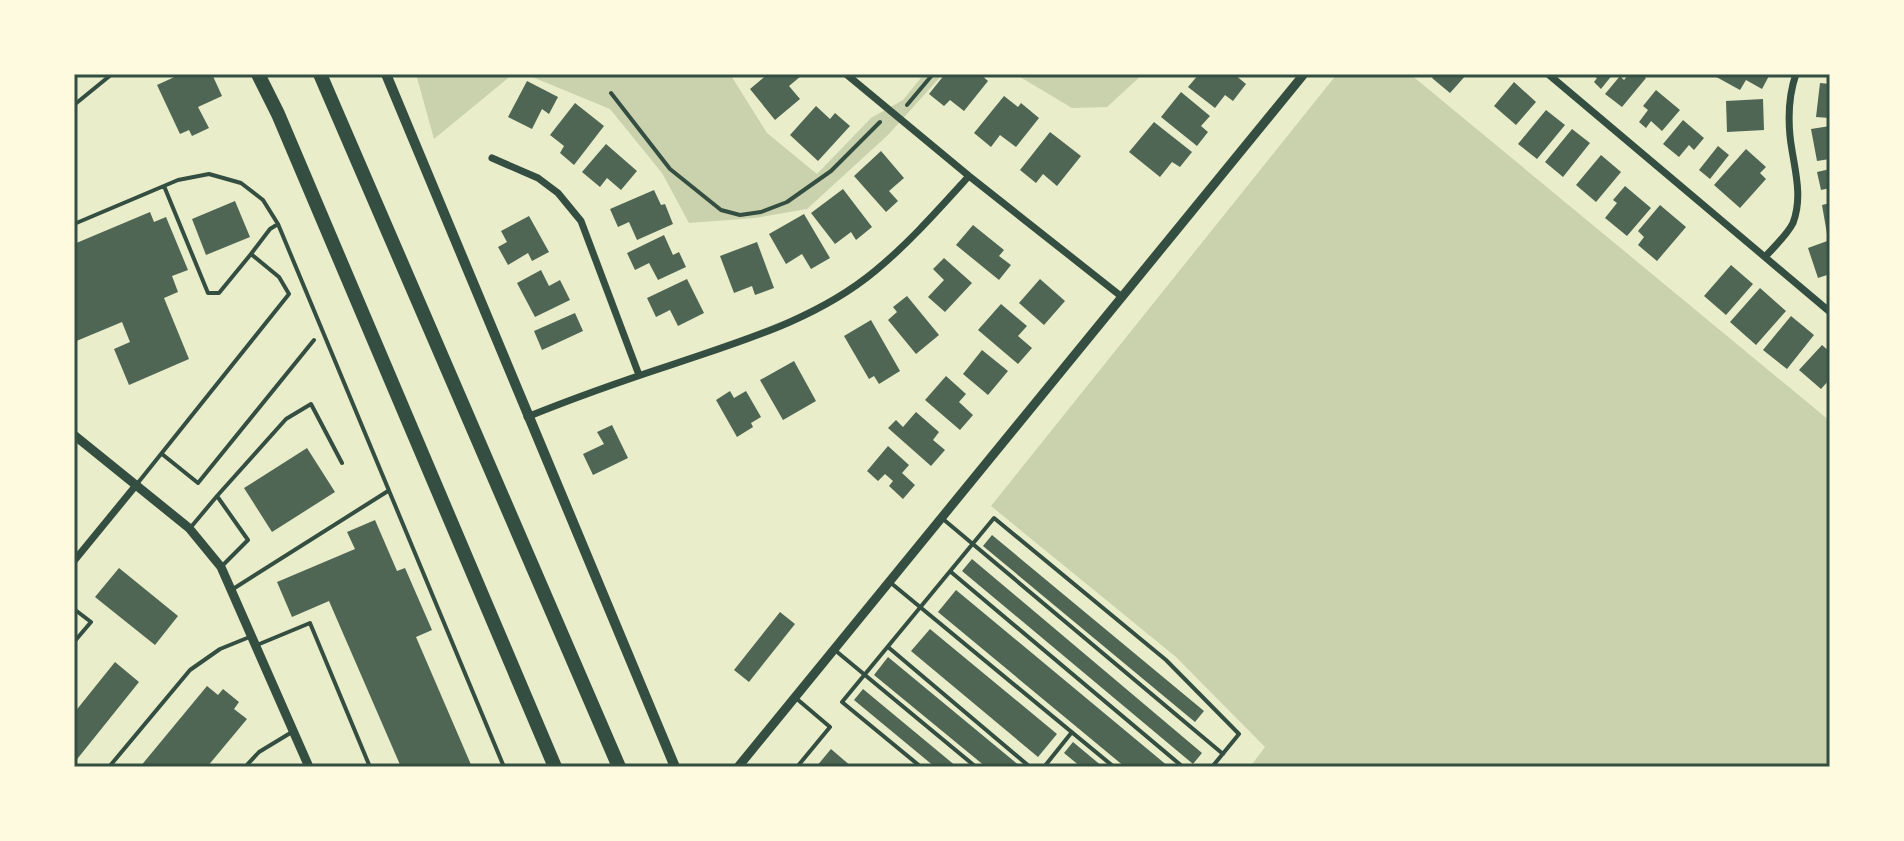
<svg xmlns="http://www.w3.org/2000/svg" width="1904" height="841" viewBox="0 0 1904 841" font-family="Montserrat,sans-serif">
<style>
.green{fill:#cad2ad}
.building{fill:#4f6655}
.lines{fill:none;stroke-linecap:round;stroke-linejoin:round}
.service{stroke:#344e41;stroke-width:4}
.minor{stroke:#344e41;stroke-width:7}
.tertiary{stroke:#344e41;stroke-width:9}
.secondary{stroke:#344e41;stroke-width:10}
.motorway{stroke:#344e41;stroke-width:14}
.neatline{fill:none;stroke:#344e41;stroke-width:3}
</style>
<rect width="100%" height="100%" fill="#e9edc9"/>
<path class="green" d="M416 74H513L434 139Z
M525 74H730L767 133 817 174 871 118 903 100 924 74H943L888 135 807 209 755 218 689 223 662 173 610 109Z
M1015 74H1143L1107 107 1072 108Z
M1337 74H1410L1830 421V767H1250L1265 747 1176 657 991 506Z"/>
<path class="building" d="M181 74H212L222 96 198 107 209 128 192 136 189 130 180 134 157 85Z
M768 74H799L801 76 789 86 800 99 775 120 750 89Z
M945 74H980L988 81 964 111 950 100 944 106 929 94Z
M1199 74H1234L1246 84 1233 101 1225 95 1215 108 1188 87Z
M1435 74H1467L1450 93 1432 78Z
M1591 74H1613L1601 89 1594 82 1597 78Z
M1629 74H1641L1646 78 1622 107 1605 94 1620 76 1624 80Z
M1711 74H1770L1762 89 1746 80 1740 90Z
M527 81 558 97 549 114 542 109 532 129 508 117Z
M1514 82 1536 102 1516 125 1494 106Z
M1820 83 1830 84V118L1816 117Z
M1656 90 1680 110 1662 131 1651 121 1646 128 1639 122 1648 110 1643 106Z
M1181 92 1210 116 1201 126 1208 132 1197 146 1161 117Z
M1004 96 1018 107 1021 103 1039 118 1016 147 1000 135 991 147 974 133Z
M1763 99 1764 130 1727 132 1726 101Z
M575 103 604 126 574 165 560 153 564 146 550 135Z
M816 106 830 119 835 113 850 126 818 161 790 135Z
M1546 110 1565 125 1537 159 1518 144Z
M1683 120 1704 138 1694 150 1689 145 1679 157 1663 144Z
M1154 122 1192 152 1180 167 1172 162 1160 177 1129 152Z
M1830 126V159L1817 161 1811 129Z
M1572 129 1590 143 1563 177 1545 162Z
M1050 132 1081 156 1057 186 1043 174 1036 183 1020 170Z
M606 144 637 171 621 190 607 178 600 187 582 172Z
M1718 146 1729 155 1710 179 1699 170Z
M1746 149 1766 167 1760 173 1766 179 1740 208 1714 185Z
M881 151 904 178 889 191 898 201 886 212 854 176Z
M1601 155 1621 172 1596 202 1576 185Z
M1830 169V188L1821 190 1817 172Z
M1625 186 1651 208 1627 236 1605 218 1617 203 1613 200Z
M843 189 872 227 856 240 851 232 835 244 811 213Z
M654 190 661 205 665 204 673 224 637 240 629 222 618 227 610 209Z
M235 201 250 237 206 255 192 219Z
M1830 203V234H1827L1822 205Z
M1660 205 1686 227 1657 261 1638 245 1644 237 1638 231Z
M150 212 154 222 166 217 188 270 172 276 178 292 164 298 189 359 129 385 114 349 130 342 122 322 74 342V244Z
M804 214 830 258 811 269 802 254 786 264 769 234Z
M529 216 549 252 532 261 528 253 508 265 498 247 507 242 501 231Z
M973 225 1004 250 999 256 1011 265 999 280 956 245Z
M664 235 673 255 679 252 686 267 658 280 649 263 635 270 627 253Z
M1830 240V274L1818 278 1808 248Z
M757 242 774 288 755 295 752 286 734 293 720 256Z
M944 258 972 283 945 312 928 297 944 280 933 269Z
M1731 265 1753 284 1726 315 1704 296Z
M541 270 549 286 560 280 570 300 535 317 517 283Z
M687 279 704 313 678 326 670 310 656 317 647 298Z
M1040 279 1065 301 1044 325 1019 303Z
M1760 288 1786 311 1756 345 1730 322Z
M907 296 939 335 916 354 888 320 897 312 893 307Z
M1001 304 1027 326 1018 336 1032 348 1018 364 978 330Z
M575 313 583 331 542 350 534 331Z
M1791 316 1814 335 1787 369 1763 350Z
M871 320 900 371 879 384 874 376 869 379 844 336Z
M1822 345 1830 352V379L1821 389 1799 370Z
M982 350 1008 371 988 395 963 374Z
M794 361 816 401 783 420 760 380Z
M946 376 966 394 959 402 973 415 960 430 925 400Z
M730 391 734 398 746 391 761 417 751 423 753 427 737 437 716 400Z
M916 412 939 432 933 440 945 450 931 466 888 428 896 420 903 427Z
M612 425 628 458 593 475 583 454 604 444 597 432Z
M888 446 909 465 902 473 915 485 903 499 889 486 893 481 885 474 878 481 867 471Z
M307 448 335 492 272 532 244 488Z
M375 520 397 571 405 568 432 630 416 637 472 767H401L329 601 292 617 277 582 355 549 347 532Z
M992 535 1204 711 1195 722 983 546Z
M972 559 1202 753 1193 764 962 571Z
M119 568 178 616 155 645 95 597Z
M956 590 1169 767H1125L938 612Z
M780 612 795 624 749 682 734 670Z
M930 629 1057 734 1038 757 911 651Z
M888 657 1021 767H986L874 675Z
M115 662 139 682 74 763V713Z
M207 686 218 695 223 689 239 702 234 709 247 719 207 767H140Z
M863 689 957 767H935L854 700Z
M1073 742 1103 767H1081L1064 753Z
M831 749 852 767H816Z"/>
<g class="lines">
<path class="service" d="M611 93 670 169 721 210 740 215 761 212 787 202 831 171 880 122
M74 105 112 74
M907 105 933 74
M164 186 208 293H219L251 254
M74 224 178 180 209 174 241 183 263 200 278 224 504 767
M162 454 198 483 314 340
M137 484 289 294 279 277 251 254 270 229 278 224
M217 496 286 419 311 404 342 463
M943 519 1223 754
M191 527 217 496 248 540 222 566
M951 572 1183 767
M891 583 1114 767
M233 589 388 491
M74 609 91 622 74 642
M257 645 310 623 370 767
M888 647 1030 767
M836 651 976 767
M797 699 830 727 797 767
M109 767 190 670 220 649 252 636
M245 767 259 752 292 732
M921 767 842 702 994 518 1166 660 1239 734 1212 767
M1044 767 1072 732"/>
<path class="minor" d="M846 74 969 176 1122 297
M1548 74 1830 312
M492 158 538 178 558 193 581 221 639 375
M1765 257C1774 247 1787 235 1793 223 1804 194 1793 165 1790 136 1788 115 1789 94 1796 74
M527 417C574 398 622 381 671 365 741 341 816 320 875 271 909 243 939 209 969 176
M74 561 137 484"/>
<path class="tertiary" d="M74 435 189 528 221 567 309 767
M738 767 1304 74"/>
<path class="secondary" d="M386 74 675 767"/>
<path class="motorway" d="M258 74 278 114 555 767
M320 74 619 767"/>
</g>
<rect width="1904" height="841" fill="none" stroke="#fefae0" stroke-width="152"/>
<rect x="76" y="76" width="1752" height="689" class="neatline"/>
</svg>
